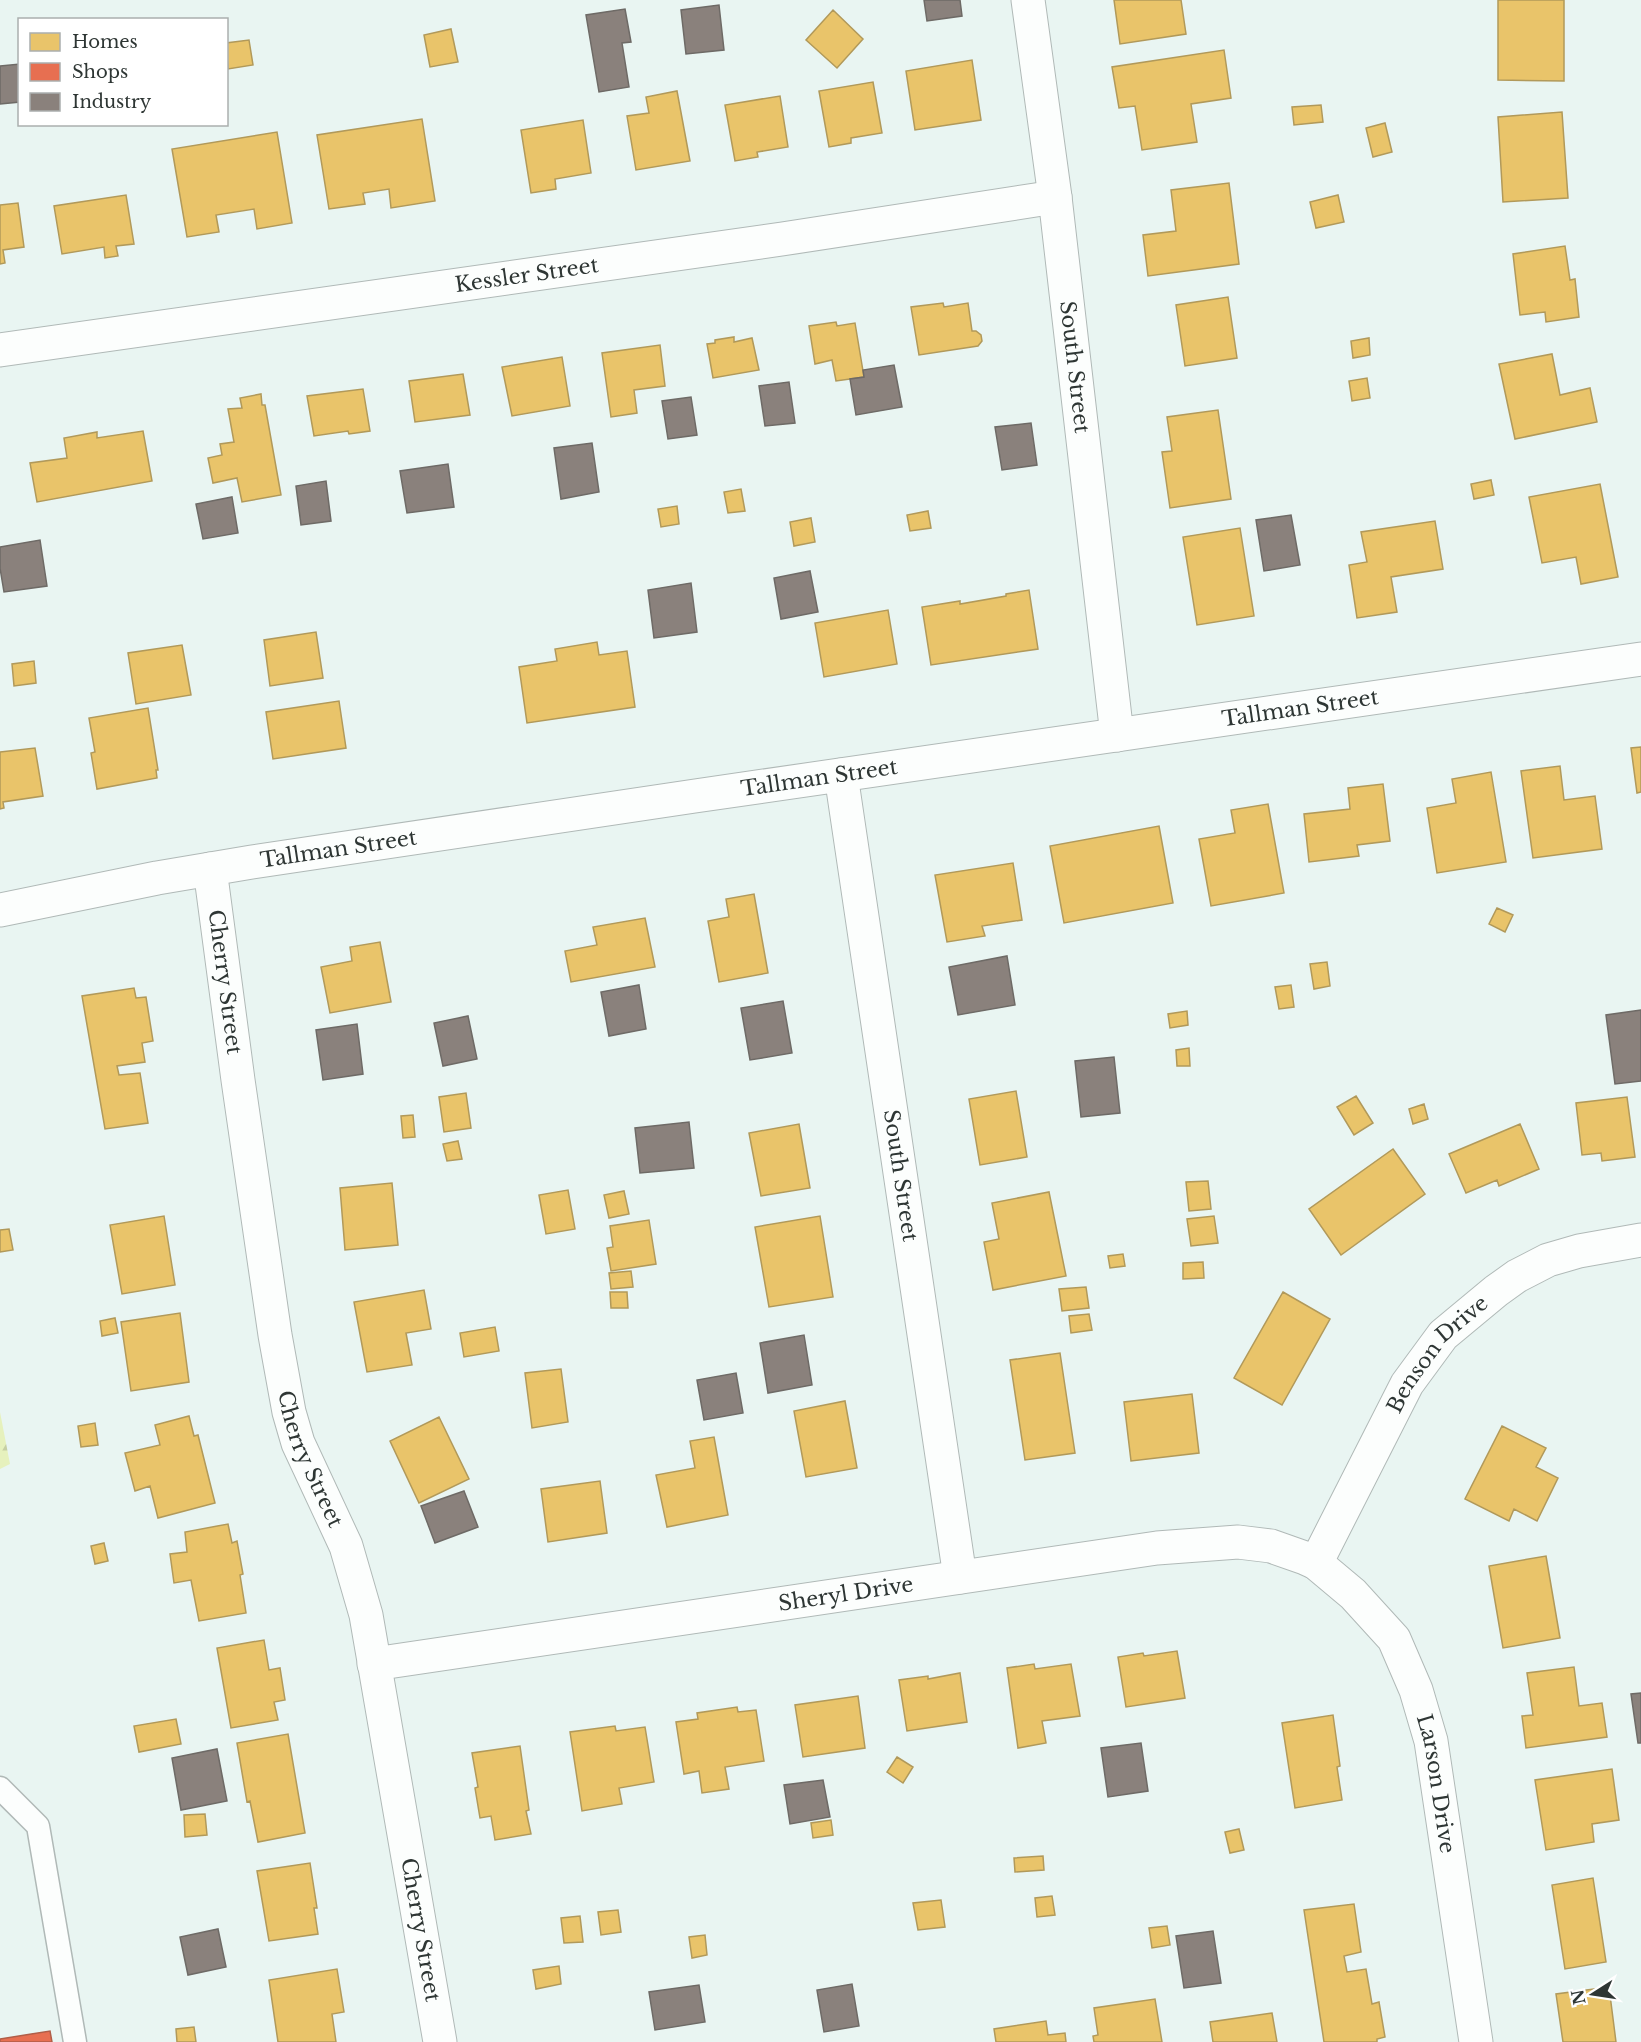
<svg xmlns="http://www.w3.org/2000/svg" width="1641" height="2042" viewBox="0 0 1641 2042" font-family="'Libre Baskerville',serif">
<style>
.forest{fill:url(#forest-firs)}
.homes{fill:#e9c46a;stroke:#b1995a;stroke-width:1.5}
.shops{fill:#e76f51;stroke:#b05e48;stroke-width:1.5}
.industry{fill:#8a817c;stroke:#6e6a66;stroke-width:1.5}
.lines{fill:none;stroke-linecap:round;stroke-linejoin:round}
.service-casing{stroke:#b0b9b7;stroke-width:25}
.minor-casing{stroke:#b0b9b7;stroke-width:35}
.service{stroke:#fcfefd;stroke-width:22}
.minor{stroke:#fcfefd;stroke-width:33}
.labels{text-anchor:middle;stroke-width:6;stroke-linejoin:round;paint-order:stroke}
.street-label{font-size:21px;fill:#2e3634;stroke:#fff}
</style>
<defs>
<pattern id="forest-firs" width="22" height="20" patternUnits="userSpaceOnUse" patternTransform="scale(1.5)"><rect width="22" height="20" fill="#e6f1bd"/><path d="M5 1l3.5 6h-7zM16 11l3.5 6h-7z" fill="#c6cfa3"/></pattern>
</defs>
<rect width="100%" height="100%" fill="#e9f5f2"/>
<path class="forest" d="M0 1412 10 1464 0 1469Z"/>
<path class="homes" d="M1114 0H1181L1186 34 1120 44Z
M1498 0H1564V81L1498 80Z
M833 10 863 39 837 68 806 40Z
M451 29 458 62 430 67 424 35Z
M249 40 253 65 228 69 226 43Z
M1224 50 1231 98 1191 104 1197 142 1142 150 1135 106 1119 108 1112 67Z
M972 60 981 120 915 130 906 71Z
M873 82 882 133 851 138V143L829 147 819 91Z
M677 91 690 161 636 170 627 116 649 113 646 97Z
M780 96 788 147 757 152 758 157 735 161 725 105Z
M1321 105 1323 122 1294 125 1292 107Z
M1562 112 1568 198 1503 202 1498 117Z
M422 119 435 201 391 208 389 189 363 193 365 204 329 209 317 135Z
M583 120 591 173 555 179 556 189 531 193 521 130Z
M1385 123 1392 152 1373 157 1366 128Z
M277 132 292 223 257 229 254 209 216 215 219 232 187 237 172 149Z
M1229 183 1239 264 1148 276 1143 235 1176 231 1171 190Z
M126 195 134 244 116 246 118 256 105 258 104 247 62 254 54 206Z
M1338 195 1344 222 1316 228 1310 202Z
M18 203 24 247 3 250 5 263 0 264V205Z
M1565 246 1570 280 1575 279 1579 317 1546 322 1545 312 1520 315 1513 254Z
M1228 297 1237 358 1185 366 1176 305Z
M943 303 944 307 968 303 972 331H976L981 335 982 341 978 346 919 355 911 307Z
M836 322 837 326 855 323 864 377 836 381 832 360 815 364 809 326Z
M734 337V342L752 338 759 370 713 378 707 344 715 343V340Z
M1369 338 1370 355 1353 358 1351 341Z
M660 345 665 386 634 390 637 413 611 417 602 353Z
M1552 354 1560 395 1590 388 1597 422 1515 439 1499 364Z
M562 357 570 406 512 416 502 367Z
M463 374 470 415 415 422 409 381Z
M1367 378 1370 398 1352 401 1349 381Z
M363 389 370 431 349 434 348 431 314 436 307 396Z
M261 394 262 405H265L281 495 242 502 237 478 213 483 208 458 222 455 220 444 234 442 228 409 242 408 240 398Z
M1218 410 1231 499 1170 508 1162 452 1172 451 1167 417Z
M143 431 152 481 37 502 30 463 67 458 64 438 97 432V438Z
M1491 480 1494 495 1474 499 1471 484Z
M1600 484 1618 577 1581 584 1576 557 1542 563 1529 497Z
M741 489 745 511 728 513 724 492Z
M677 506 679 524 661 527 658 509Z
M928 511 931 528 910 531 907 515Z
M811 518 815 542 794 546 790 522Z
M1435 521 1443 569 1391 577 1397 612 1357 618 1349 565 1367 562 1361 532Z
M1240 528 1254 616 1197 625 1183 537Z
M1029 590 1038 649 931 665 922 607 960 601V604L1006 596V594Z
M888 610 897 664 824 677 815 623Z
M316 632 323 678 270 686 264 640Z
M597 642 599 655 627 651 635 707 527 723 519 667 557 661 555 649Z
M182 645 191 695 136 704 128 653Z
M34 661 36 683 14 686 12 664Z
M339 701 346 748 273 759 266 712Z
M148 708 158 770H156L157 778 97 789 91 753 95 752 89 718Z
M1641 747V792L1637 793 1631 748Z
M35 748 43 796 3 802 4 808 0 809V752Z
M1560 766 1564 800 1595 796 1602 849 1533 858 1521 771Z
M1491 772 1506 862 1437 873 1427 808 1456 803 1452 779Z
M1383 784 1390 841 1357 845 1359 856 1309 862 1304 814 1350 809 1348 788Z
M1268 804 1284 893 1211 906 1199 839 1235 833 1231 810Z
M1159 826 1173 903 1064 923 1050 846Z
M1013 863 1022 920 982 926 985 936 947 942 935 875Z
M754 894 768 973 719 982 708 921 729 917 726 899Z
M1497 908 1513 915 1505 932 1489 924Z
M645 918 655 967 571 982 565 951 597 945 593 927Z
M380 942 391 1002 330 1013 321 967 352 961 350 947Z
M1327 962 1330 986 1314 989 1310 964Z
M1291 985 1294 1007 1279 1009 1275 987Z
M134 988 136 998 146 997 153 1041 142 1043 145 1062 117 1066 119 1075 140 1073 148 1123 105 1129 82 996Z
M1187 1011 1188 1025 1170 1028 1168 1014Z
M1189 1048 1190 1066H1177L1176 1050Z
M1016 1091 1027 1157 980 1165 969 1099Z
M466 1093 471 1128 444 1132 439 1097Z
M1356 1096 1373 1123 1354 1135 1337 1107Z
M1627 1097 1635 1157 1602 1161 1601 1153 1582 1155 1576 1103Z
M1424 1104 1428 1119 1413 1124 1409 1109Z
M413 1115 415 1137 403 1138 401 1116Z
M799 1124 810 1188 761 1196 749 1133Z
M1520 1124 1539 1169 1499 1186 1497 1180 1466 1193 1449 1154Z
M458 1141 462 1159 447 1161 443 1144Z
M1393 1149 1425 1194 1341 1255 1309 1209Z
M1208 1181 1211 1209 1189 1211 1186 1182Z
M392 1183 398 1245 345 1250 340 1188Z
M568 1190 575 1229 546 1234 539 1195Z
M624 1191 629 1214 609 1218 604 1195Z
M1049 1192 1066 1276 993 1290 984 1242 999 1239 992 1203Z
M164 1216 175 1285 122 1294 110 1225Z
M820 1216 833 1297 769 1307 755 1227Z
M1214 1216 1218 1243 1191 1246 1187 1219Z
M649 1220 656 1264 611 1271 607 1248 613 1247 610 1226Z
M9 1229 13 1250 0 1252V1230Z
M1123 1254 1125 1266 1110 1268 1108 1256Z
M1203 1262 1204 1278 1183 1279V1263Z
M631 1271 633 1287 611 1289 609 1273Z
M1086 1287 1089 1308 1062 1311 1059 1289Z
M424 1290 431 1329 406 1333 412 1365 367 1372 354 1302Z
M610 1292H627L628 1308H611Z
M1283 1292 1330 1319 1282 1405 1234 1378Z
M180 1313 189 1382 131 1391 121 1322Z
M1089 1314 1092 1330 1071 1333 1069 1316Z
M115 1318 118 1333 102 1336 100 1321Z
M495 1327 499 1351 464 1357 460 1333Z
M1060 1353 1075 1453 1025 1460 1010 1360Z
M561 1369 568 1422 532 1428 525 1373Z
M1192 1394 1199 1453 1131 1461 1124 1402Z
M845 1401 857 1468 806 1477 794 1411Z
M189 1416 194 1436 198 1435 215 1503 158 1518 150 1486 135 1491 125 1453 160 1445 155 1425Z
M439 1417 469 1479 419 1503 390 1441Z
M95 1423 98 1445 81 1447 78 1426Z
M1502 1426 1546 1448 1536 1467 1558 1478 1537 1521 1514 1509 1509 1521 1465 1499Z
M714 1437 728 1515 667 1527 656 1475 695 1468 690 1441Z
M600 1481 607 1533 548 1542 541 1489Z
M228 1524 232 1543 237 1541 243 1574 240 1575 246 1613 199 1621 191 1580 174 1583 170 1554 187 1552 185 1532Z
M104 1543 108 1561 95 1564 91 1546Z
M1546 1556 1560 1638 1503 1648 1489 1566Z
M264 1640 269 1670 280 1668 285 1700 274 1702 278 1720 231 1728 217 1648Z
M1177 1651 1185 1698 1126 1707 1118 1657 1143 1653 1144 1656Z
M1034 1664 1035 1669 1071 1664 1080 1716 1042 1721 1046 1743 1018 1748 1007 1668Z
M1574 1667 1579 1706 1602 1703 1607 1737 1526 1748 1522 1716 1533 1715 1527 1673Z
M960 1673 967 1722 907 1731 899 1680 928 1676V1679Z
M858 1696 865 1748 803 1757 795 1705Z
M737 1707 738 1712 756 1710 764 1761 725 1767 729 1789 702 1793 699 1771 684 1774 676 1722 698 1719 697 1713Z
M1333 1715 1340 1766 1337 1767 1342 1800 1295 1808 1282 1723Z
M176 1719 181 1744 139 1752 134 1726Z
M615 1726 616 1731 645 1727 654 1782 619 1788 622 1804 582 1811 570 1732Z
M288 1734 305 1833 258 1842 250 1801 247 1802 237 1743Z
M520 1746 529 1810 526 1811 531 1834 495 1840 491 1816 480 1818 475 1788 478 1787 472 1753Z
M897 1757 913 1767 903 1783 887 1772Z
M1612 1769 1619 1820 1592 1824 1594 1842 1546 1850 1535 1780Z
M205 1814 207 1835 185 1837 184 1815Z
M831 1820 833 1835 813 1838 811 1823Z
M1239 1829 1244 1850 1230 1853 1225 1832Z
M1043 1856 1044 1870 1015 1872 1014 1858Z
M310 1863 317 1908H314L318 1934 269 1941 257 1871Z
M1593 1878 1606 1962 1565 1969 1552 1885Z
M1052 1896 1055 1915 1037 1917 1035 1898Z
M941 1900 945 1927 918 1930 913 1903Z
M1354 1904 1361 1952 1344 1956 1347 1972 1366 1969 1372 2004 1379 2002 1385 2037 1377 2039V2042H1324L1304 1910Z
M618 1910 621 1932 601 1935 598 1912Z
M580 1916 583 1942 564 1943 561 1918Z
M1167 1926 1170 1945 1152 1948 1149 1928Z
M705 1935 707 1955 692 1958 689 1937Z
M559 1966 561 1984 536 1989 533 1970Z
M337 1969 344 2012 332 2014 336 2042H278L269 1980Z
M1609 1987 1616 2042H1563L1556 1994Z
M1155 1999 1162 2042H1094L1093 2036 1098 2035 1094 2008Z
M1272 2013 1277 2042H1213L1210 2022Z
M1046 2021 1048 2035 1065 2033 1066 2042H996L994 2029Z
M194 2027 196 2042H177L176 2029Z"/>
<path class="shops" d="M50 2031 52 2042H0V2039Z"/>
<path class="industry" d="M924 0H960L962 16 927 21Z
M719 5 724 50 686 54 681 10Z
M625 9 631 42 622 43 629 87 599 92 586 15Z
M20 64V102L0 104V66Z
M894 365 902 407 856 415 850 379 864 377 863 370Z
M789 382 795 423 765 426 759 386Z
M691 397 697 435 668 439 662 401Z
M1031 423 1037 465 1002 470 995 427Z
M592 443 599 492 561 499 554 448Z
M448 464 454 507 407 513 400 471Z
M326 481 331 521 301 525 296 486Z
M232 497 238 533 203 539 196 504Z
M1291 515 1300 565 1264 571 1256 520Z
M40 540 47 586 4 592 0 568V547Z
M810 571 818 612 781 619 774 578Z
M691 583 697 632 654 638 648 590Z
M1007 956 1015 1005 958 1015 949 967Z
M639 985 646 1029 609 1036 601 992Z
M783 1001 792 1053 750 1060 741 1008Z
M1641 1010V1081L1615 1084 1606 1015Z
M468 1016 477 1059 443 1066 434 1023Z
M357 1024 363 1074 323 1080 316 1030Z
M1114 1057 1120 1113 1081 1117 1075 1061Z
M689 1122 694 1168 640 1173 635 1128Z
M804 1335 812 1385 768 1393 760 1343Z
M736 1373 743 1413 704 1420 697 1380Z
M464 1491 478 1527 435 1543 421 1506Z
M1641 1693V1743H1638L1631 1694Z
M1141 1743 1148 1791 1108 1797 1101 1748Z
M217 1749 227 1801 181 1810 172 1758Z
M823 1780 830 1817 790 1824 784 1785Z
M218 1929 226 1967 188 1975 180 1937Z
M1213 1931 1221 1983 1184 1988 1176 1936Z
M852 1984 859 2026 824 2032 817 1990Z
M699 1985 705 2022 655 2030 649 1992Z"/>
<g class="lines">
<defs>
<path id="service" d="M0 1788 38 1826 75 2042"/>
<g id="minor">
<path id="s1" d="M1028 0 1055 197 1117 735"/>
<path id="s2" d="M0 350 782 239 1055 197"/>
<path id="s3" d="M841 775 960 1577"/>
<path id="s4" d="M210 869 238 1080 275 1335 289 1412 298 1443 346 1546 366 1615 440 2042"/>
<path id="s5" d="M0 910 157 878 252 862 695 796 1641 659"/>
<path id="s6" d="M1316 1563 1407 1384 1443 1335 1496 1291 1517 1276 1548 1260 1579 1251 1641 1240"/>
<path id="s7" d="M374 1664 1157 1548 1238 1542 1271 1546 1305 1558 1316 1563 1353 1594 1394 1639 1416 1690 1431 1741 1476 2042"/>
</g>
</defs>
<use href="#service" class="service-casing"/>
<use href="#minor" class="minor-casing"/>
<use href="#service" class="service"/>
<use href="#minor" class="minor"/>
</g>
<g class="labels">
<g class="street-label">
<text dy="7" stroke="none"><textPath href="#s2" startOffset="532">Kessler Street</textPath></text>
<text dy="7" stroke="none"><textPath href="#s1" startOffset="370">South Street</textPath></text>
<text dy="7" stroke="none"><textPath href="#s5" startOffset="1316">Tallman Street</textPath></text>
<text dy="7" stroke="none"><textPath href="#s5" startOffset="830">Tallman Street</textPath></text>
<text dy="7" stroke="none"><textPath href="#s5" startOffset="344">Tallman Street</textPath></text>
<text dy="7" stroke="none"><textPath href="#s4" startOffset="114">Cherry Street</textPath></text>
<text dy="7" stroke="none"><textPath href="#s3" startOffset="405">South Street</textPath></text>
<text dy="7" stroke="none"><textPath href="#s6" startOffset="243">Benson Drive</textPath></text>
<text dy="7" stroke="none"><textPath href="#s4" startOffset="600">Cherry Street</textPath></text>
<text dy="7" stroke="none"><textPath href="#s7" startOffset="477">Sheryl Drive</textPath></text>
<text dy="7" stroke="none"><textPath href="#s7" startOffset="1215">Larson Drive</textPath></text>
<text dy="7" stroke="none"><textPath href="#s4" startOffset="1086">Cherry Street</textPath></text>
</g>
</g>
<rect x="18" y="18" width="210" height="108" fill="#ffffff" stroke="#abafae" stroke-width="1.5"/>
<rect x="30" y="33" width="30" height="18" fill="#e9c46a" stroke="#abafae" stroke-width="1.5"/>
<text x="72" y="48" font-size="18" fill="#2e3634">Homes</text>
<rect x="30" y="63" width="30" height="18" fill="#e76f51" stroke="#abafae" stroke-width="1.5"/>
<text x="72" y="78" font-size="18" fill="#2e3634">Shops</text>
<rect x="30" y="93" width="30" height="18" fill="#8a817c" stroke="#abafae" stroke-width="1.5"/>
<text x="72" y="108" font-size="18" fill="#2e3634">Industry</text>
<g transform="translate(1593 1994) rotate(258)" stroke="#ffffff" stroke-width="4.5" paint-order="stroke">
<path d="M0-4.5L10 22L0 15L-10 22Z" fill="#2e3634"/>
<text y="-9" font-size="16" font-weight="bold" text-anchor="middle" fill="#2e3634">N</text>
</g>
</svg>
